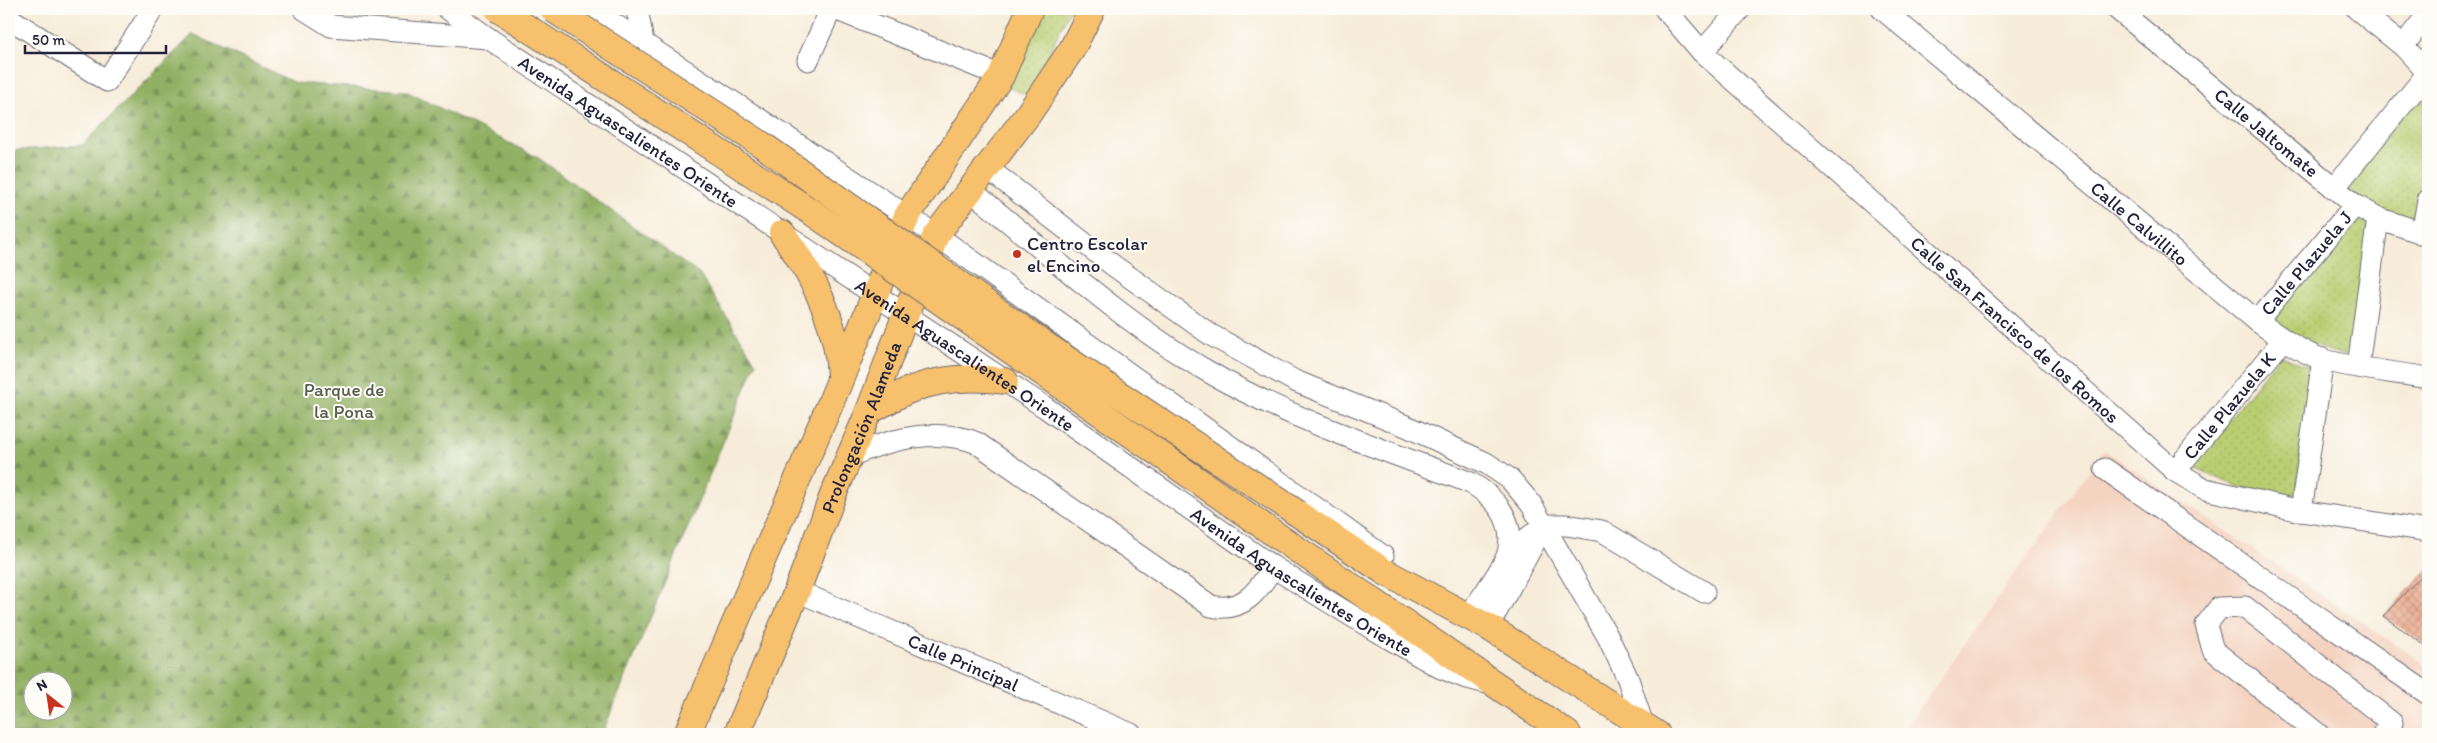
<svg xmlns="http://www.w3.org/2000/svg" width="2437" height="743" viewBox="0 0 2437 743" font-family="Itim,sans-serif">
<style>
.built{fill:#f4d3c0}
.grass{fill:url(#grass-dots);stroke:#6e7856}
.forest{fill:url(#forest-firs);stroke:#5a694f;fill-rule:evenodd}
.building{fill:url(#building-cross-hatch)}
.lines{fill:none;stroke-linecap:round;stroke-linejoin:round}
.minor-casing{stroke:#6d6972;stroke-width:23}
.major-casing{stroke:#6d6972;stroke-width:28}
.minor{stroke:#fff;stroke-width:21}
.major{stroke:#f7c06c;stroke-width:26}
.major-bridge-casing{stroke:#6d6972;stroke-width:28;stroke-linecap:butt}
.major-bridge{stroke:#f7c06c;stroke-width:26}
.poi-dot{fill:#c8321e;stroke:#fdfcf7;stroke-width:2}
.labels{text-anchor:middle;stroke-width:4;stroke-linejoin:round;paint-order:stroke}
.street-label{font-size:19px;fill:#22223b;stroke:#fdfcf7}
.poi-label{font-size:19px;fill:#22223b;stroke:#fdfcf7;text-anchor:start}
.park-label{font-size:19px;fill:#575e4e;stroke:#fdfcf7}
</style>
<defs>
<pattern id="grass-dots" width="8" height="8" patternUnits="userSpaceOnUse" patternTransform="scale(1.25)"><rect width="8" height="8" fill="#b9cd71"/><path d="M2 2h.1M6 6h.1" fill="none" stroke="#9fb063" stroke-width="1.8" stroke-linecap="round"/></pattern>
<pattern id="forest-firs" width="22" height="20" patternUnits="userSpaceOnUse" patternTransform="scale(1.25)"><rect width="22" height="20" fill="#92b063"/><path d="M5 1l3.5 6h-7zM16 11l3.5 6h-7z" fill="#778f53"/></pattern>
<pattern id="building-cross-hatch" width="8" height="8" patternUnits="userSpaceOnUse" patternTransform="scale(1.25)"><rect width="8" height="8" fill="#eba587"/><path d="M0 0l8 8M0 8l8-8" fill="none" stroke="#be8670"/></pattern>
</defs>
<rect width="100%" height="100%" fill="#fdfcf7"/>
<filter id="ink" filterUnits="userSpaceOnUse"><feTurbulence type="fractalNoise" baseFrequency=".02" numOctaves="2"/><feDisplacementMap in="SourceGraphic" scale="10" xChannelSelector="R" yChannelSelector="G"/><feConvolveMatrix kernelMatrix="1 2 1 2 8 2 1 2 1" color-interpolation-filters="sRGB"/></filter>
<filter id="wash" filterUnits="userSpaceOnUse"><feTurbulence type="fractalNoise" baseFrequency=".0096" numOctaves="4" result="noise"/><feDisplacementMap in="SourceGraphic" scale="20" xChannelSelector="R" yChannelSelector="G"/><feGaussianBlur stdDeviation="1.12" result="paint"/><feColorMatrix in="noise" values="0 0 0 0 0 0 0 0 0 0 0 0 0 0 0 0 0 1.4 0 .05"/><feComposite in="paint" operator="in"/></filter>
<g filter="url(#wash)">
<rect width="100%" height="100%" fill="#f7ecd9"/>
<path class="built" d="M2104 450 2428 666V726L2421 734H1901Z"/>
<path class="grass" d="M1036 9H1070L1029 96 1002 85Z
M2428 81V164L2417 223 2378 210 2346 189Z
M2356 215 2370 222 2352 358 2305 343 2269 318Z
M2280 355 2314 370 2295 498 2240 487 2191 467Z"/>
<path class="forest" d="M193 34 295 83 406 91 537 157 699 274 756 363 602 734H9V151L82 145ZM32 680H62V710H32Z"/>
<g id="blocks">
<path class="building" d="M2428 569V648L2383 616Z"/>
</g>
</g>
<g filter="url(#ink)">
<use href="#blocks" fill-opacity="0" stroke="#6d6972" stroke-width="1"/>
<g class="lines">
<defs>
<g id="minor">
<path d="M304 9 331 26 488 38"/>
<path id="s1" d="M448 9 488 38 1046 408 1273 567 1376 631 1439 667 1464 677 1487 683"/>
<path d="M591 9 936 235 1383 556"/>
<path d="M637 9 643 42"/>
<path d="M835 9 1001 76"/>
<path id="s2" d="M1665 9 1702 52 2175 471 2205 489 2301 511 2428 531"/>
<path id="s3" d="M1882 9 2257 321C2277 335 2300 352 2324 360 2358 369 2394 372 2428 378"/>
<path id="s4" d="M2117 9 2355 205 2378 218 2428 235"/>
<path d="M2357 9 2403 46 2428 73"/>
<path d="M9 18 107 81 153 9"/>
<path d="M2403 46 2428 14"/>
<path d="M1702 52 1740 9"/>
<path d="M808 60 831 9"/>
<path d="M987 168 1114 266 1211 335 1295 381 1406 426 1486 463 1510 479 1531 504 1608 637 1628 679 1643 725"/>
<path d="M2334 188 2428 73"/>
<path d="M970 190C1047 252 1121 321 1207 371 1289 419 1382 449 1471 483 1496 498 1516 521 1508 553 1505 566 1478 602 1469 616"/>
<path d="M2422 234 2428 200"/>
<path id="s5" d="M2257 321 2355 205"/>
<path d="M2358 367 2378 218"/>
<path d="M850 456C888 440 937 427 977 443L1211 606C1243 613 1258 591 1273 567"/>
<path d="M2105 469 2428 694"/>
<path id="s6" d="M2175 471 2283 340"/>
<path d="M2301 511 2323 359"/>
<path d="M1508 554 1544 525H1567L1602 531 1704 592"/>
<path id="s7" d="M797 591 1131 734"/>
<path d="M1488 627 1539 534"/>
<path d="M2318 734 2213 650 2206 625 2219 608 2245 607 2392 723 2383 734"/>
</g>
<g id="major">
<path d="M782 233C813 275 838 323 840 376"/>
<path d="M869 411C882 405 894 397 907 391 938 378 972 376 1005 381"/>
<path d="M1297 513 1385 572 1488 627 1657 734"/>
<path d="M1279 537 1568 734"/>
<path d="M687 734 831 402 907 216 1001 76 1030 9"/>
<path id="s8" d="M737 734 797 591 833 495 869 411 936 235 1029 113 1072 49 1092 9"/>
</g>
</defs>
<use href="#minor" class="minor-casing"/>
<use href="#major" class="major-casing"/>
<use href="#minor" class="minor"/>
<use href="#major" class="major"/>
<defs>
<path id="major-bridge" d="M498 9 813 213 1279 537
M553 9 761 144 1044 344 1297 513"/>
</defs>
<use href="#major-bridge" class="major-bridge-casing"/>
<use href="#major-bridge" class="major-bridge"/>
</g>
</g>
<circle class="poi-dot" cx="1017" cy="254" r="5"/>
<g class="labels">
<g class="street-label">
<text dy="7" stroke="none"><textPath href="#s1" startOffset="218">Avenida Aguascalientes Oriente</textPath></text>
<text dy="7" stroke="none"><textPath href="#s4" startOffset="194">Calle Jaltomate</textPath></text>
<text dy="7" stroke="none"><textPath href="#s3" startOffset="335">Calle Calvillito</textPath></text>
<text dy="7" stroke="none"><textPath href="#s5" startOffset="76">Calle Plazuela J</textPath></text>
<text dy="7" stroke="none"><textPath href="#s2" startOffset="475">Calle San Francisco de los Romos</textPath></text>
<text dy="7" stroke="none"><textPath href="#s1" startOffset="622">Avenida Aguascalientes Oriente</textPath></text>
<text dy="7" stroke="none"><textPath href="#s6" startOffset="85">Calle Plazuela K</textPath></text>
<text dy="7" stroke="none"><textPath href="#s8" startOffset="331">Prolongación Alameda</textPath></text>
<text dy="7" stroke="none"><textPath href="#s1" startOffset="1028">Avenida Aguascalientes Oriente</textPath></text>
<text dy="7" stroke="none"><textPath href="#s7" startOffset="181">Calle Principal</textPath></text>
</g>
<g class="poi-label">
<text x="1027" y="250">Centro Escolar<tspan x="1027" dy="22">el Encino</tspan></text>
</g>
<g class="park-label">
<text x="344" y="396">Parque de<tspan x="344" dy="22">la Pona</tspan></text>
</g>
</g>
<rect width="2437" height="743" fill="none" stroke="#fdfcf7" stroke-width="30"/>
<g transform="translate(48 696) rotate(330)"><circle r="24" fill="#fdfcf7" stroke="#a5a5ac"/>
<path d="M0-4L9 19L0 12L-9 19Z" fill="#c8321e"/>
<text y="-8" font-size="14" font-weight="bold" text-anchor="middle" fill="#22223b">N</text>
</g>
<path d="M25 45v8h141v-8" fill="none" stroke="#22223b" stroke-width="2.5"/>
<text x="32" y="45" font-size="15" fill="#22223b" stroke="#fdfcf7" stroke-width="4" paint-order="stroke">50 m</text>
</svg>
